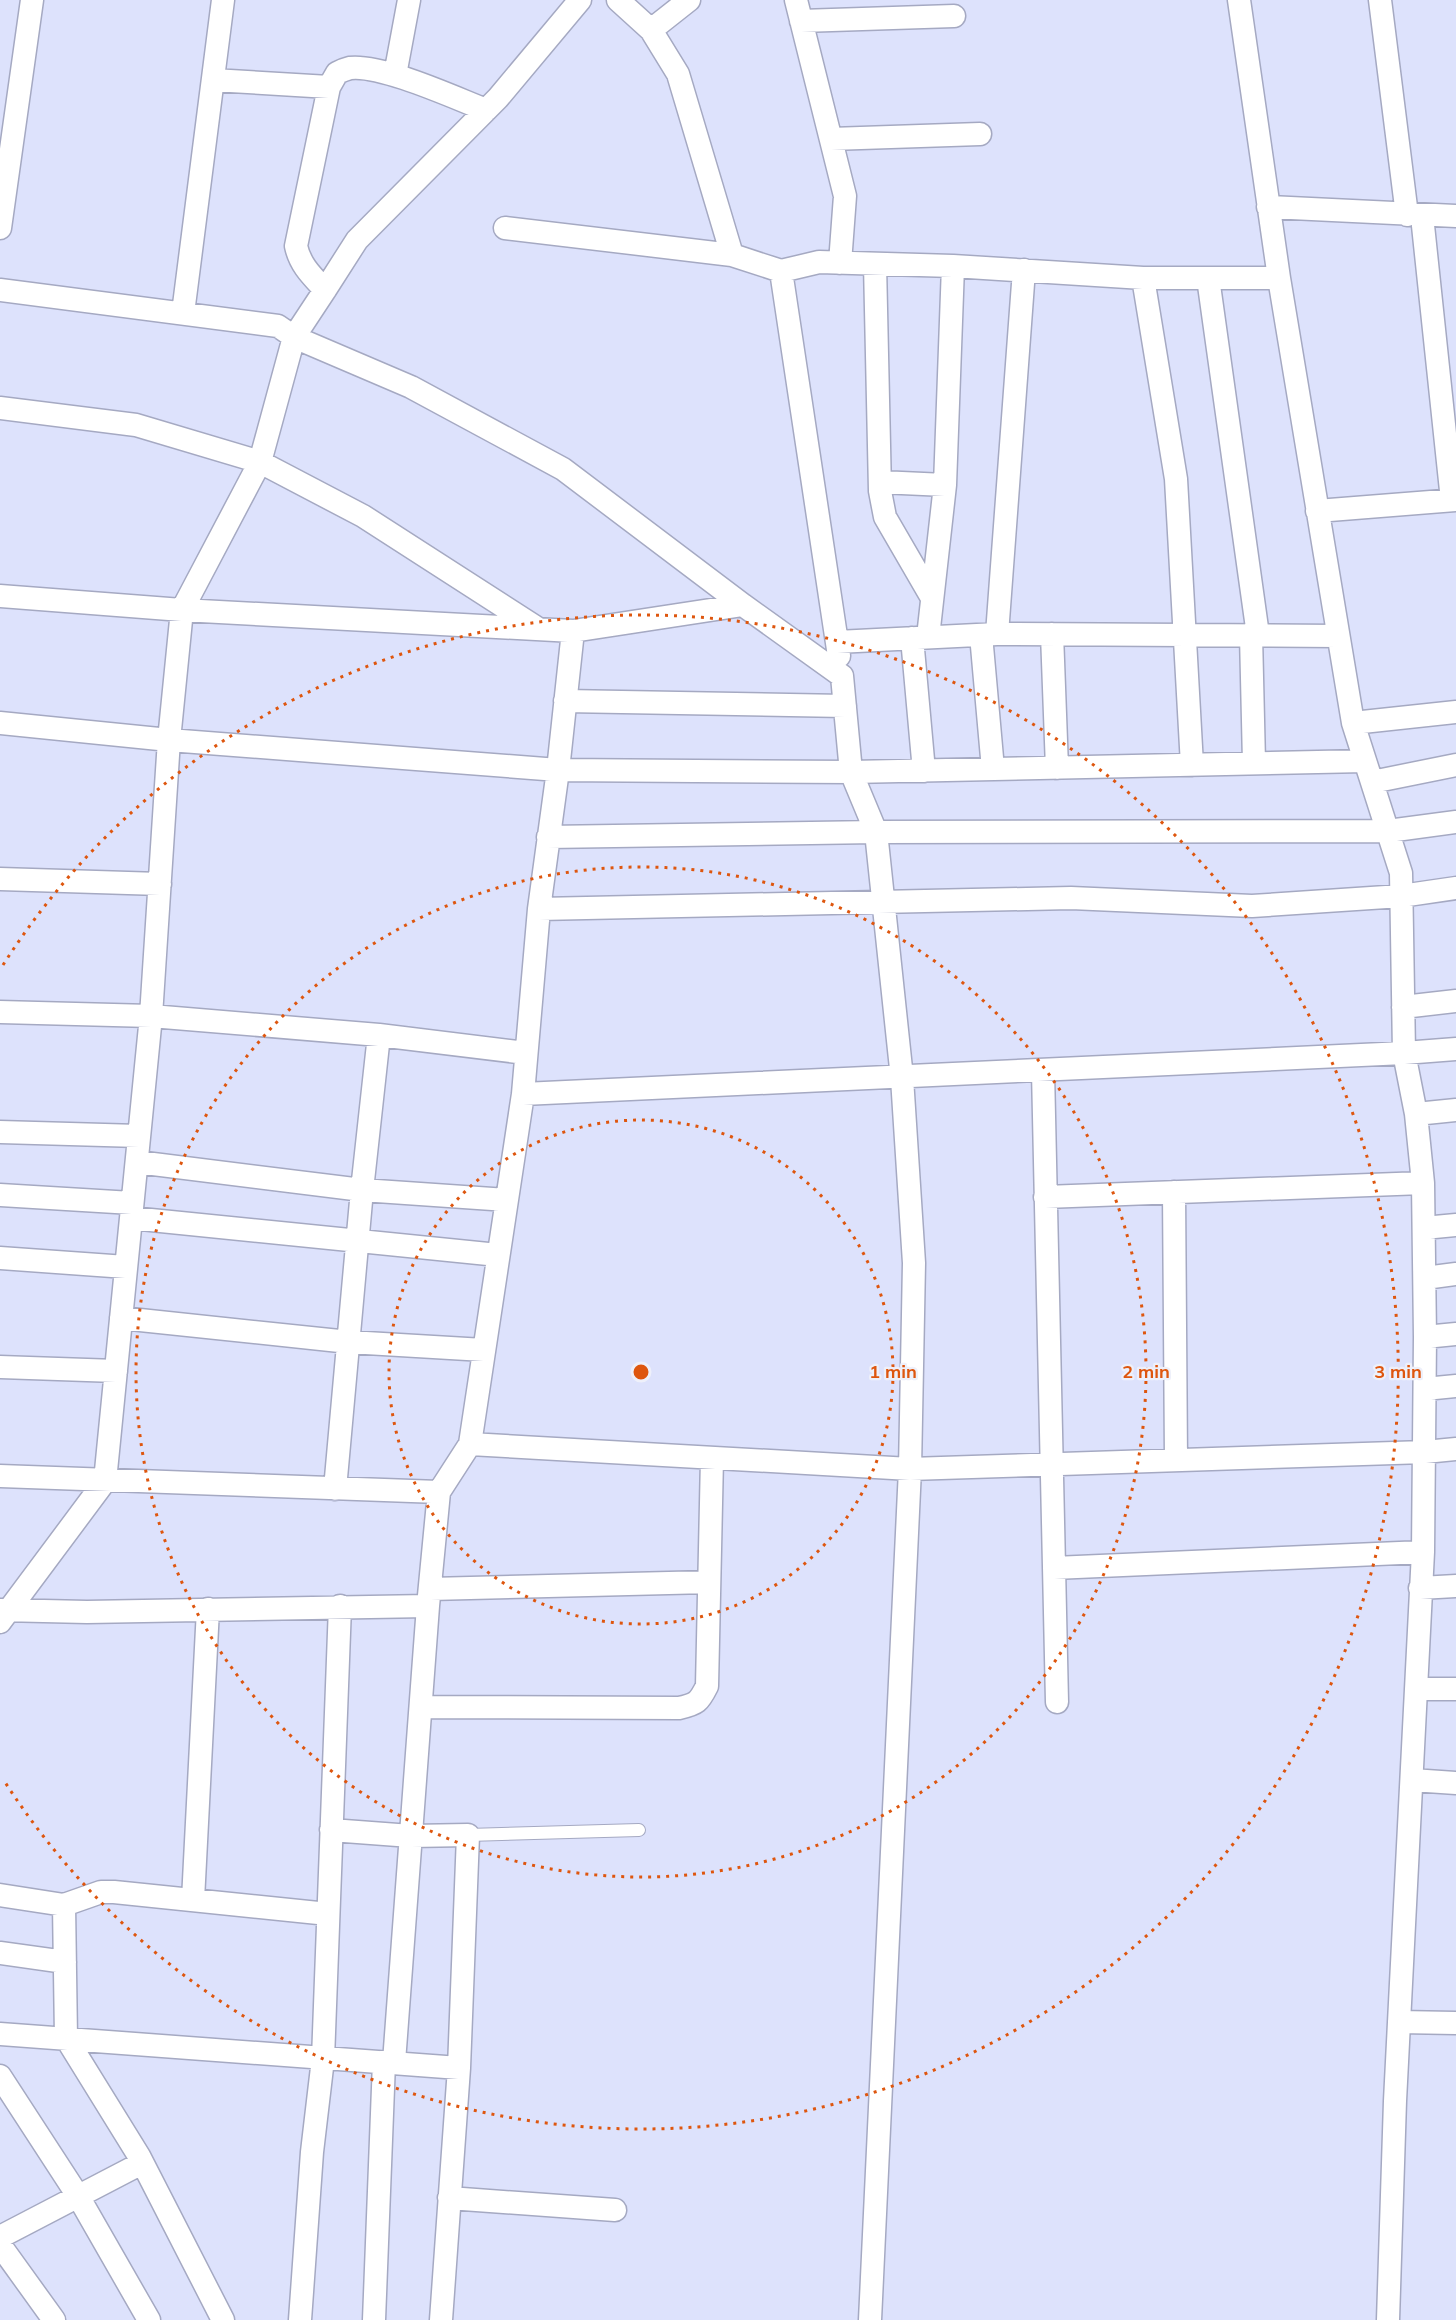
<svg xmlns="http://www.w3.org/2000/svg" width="1456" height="2320" viewBox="0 0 1456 2320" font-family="Mulish,sans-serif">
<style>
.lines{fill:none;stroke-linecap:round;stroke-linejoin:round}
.service-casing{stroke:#a5a9c2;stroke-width:14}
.minor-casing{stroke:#a5a9c2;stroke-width:25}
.service{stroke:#fff;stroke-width:12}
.minor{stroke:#fff;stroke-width:22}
.ring{fill:none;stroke:#de560e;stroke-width:3;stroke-dasharray:3 6}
.centre{fill:#de560e;stroke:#eef0fa;stroke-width:3}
.ring-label{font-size:18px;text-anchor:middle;font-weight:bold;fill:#de560e;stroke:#eef0fa;stroke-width:4.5;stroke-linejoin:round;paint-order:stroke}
</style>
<rect width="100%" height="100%" fill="#dde2fc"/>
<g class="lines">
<defs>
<path id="service" d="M468 1835 639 1830"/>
<path id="minor" d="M618 0 651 30 678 74 732 255 781 271 819 262 953 266 1143 278H1279L1353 723 1401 873 1404 1053 1416 1114 1423 1183 1425 1337 1423 1552 1395 2101 1388 2320
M796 0 845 196 840 263
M1239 0 1279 278
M1380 0 1407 215
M801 21 954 16
M651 30 689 0
M395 75 409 0
M213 80 329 87
M831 139 980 134
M1268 207 1456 216
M1422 216 1452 500
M0 228 32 0
M505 228 732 255
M875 264 880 491 885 517 932 598
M781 271 839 656
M1143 278 1176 479 1192 765
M1208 278 1258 635
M0 290 278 326 294 337 411 387 563 469 743 605 842 676 851 772 876 832 902 1078 914 1263 910 1469 870 2320
M325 290C312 276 300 265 296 246L329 87 337 73C341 71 346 69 350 68 381 64 455 98 486 110
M183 313 223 0
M0 408 136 425 260 462 363 516 537 628
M880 482 945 485
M1317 511 1456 500
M0 596 182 610 573 631 743 605
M573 631 558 770 851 772 1365 761
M997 634 1024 270
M1052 634 1057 768
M981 635 993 769
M1251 635 1254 763
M928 637 945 485 953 266
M912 638 924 771
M837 642 997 634 1338 636
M565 701 845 706
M0 723 169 740 558 770 539 909 523 1094 470 1444 439 1492 0 1476
M1353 723 1456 712
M1372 782 1456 765
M548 837 876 832 1388 831 1456 822
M0 879 160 884
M539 909 1071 898 1252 906 1401 896 1456 888
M1403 1007 1456 1001
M0 1012 151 1016 379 1035 526 1053
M1043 1071 1057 1702
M523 1094 1404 1053 1456 1049
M1416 1114 1456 1110
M0 1132 139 1136
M137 1162 362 1190 507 1200
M1174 1192 1176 1460
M0 1195 132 1203
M1045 1197 1423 1183
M131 1218 498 1255
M1424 1228 1456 1225
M0 1258 126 1267
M1425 1278 1456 1274
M121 1318 349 1342 484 1350
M1425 1337 1456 1334
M0 1367 116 1371
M1425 1389 1456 1386
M470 1444 910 1469 1425 1452 1456 1449
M335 1489 362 1190 379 1035
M1054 1568 1423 1552
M1420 1588 1456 1586
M430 1589 709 1582
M0 1610 87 1612 428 1606
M0 1622 105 1481 151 1016 169 740 182 610 260 462 294 337 325 290 357 240 498 98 580 0
M1417 1689H1456
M421 1707 679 1708C697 1704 699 1702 707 1686L712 1458
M1412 1780 1456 1783
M331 1830 411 1836 468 1835 459 2068 441 2320
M0 1895 64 1905 101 1892H114L328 1914
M193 1900 208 1609
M64 1905 66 2038 139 2156 223 2320
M0 1953 65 1962
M1399 2022 1456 2023
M0 2034 459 2068
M394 2062 428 1606 439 1492
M0 2076 78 2196 149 2320
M449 2198 615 2210
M0 2237 142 2163
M0 2245 54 2320
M300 2320 312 2152 323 2059 340 1606
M374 2320 384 2062"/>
</defs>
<use href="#service" class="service-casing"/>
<use href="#minor" class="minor-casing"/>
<use href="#service" class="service"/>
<use href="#minor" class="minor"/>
</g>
<g class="ring">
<circle cx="641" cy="1372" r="252"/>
<circle cx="641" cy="1372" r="505"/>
<path d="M3 965A757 757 0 1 1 3 1779"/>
</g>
<circle cx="641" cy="1372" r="9" class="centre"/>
<g class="ring-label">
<text x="893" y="1378">1 min</text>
<text x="1146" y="1378">2 min</text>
<text x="1398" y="1378">3 min</text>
</g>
</svg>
